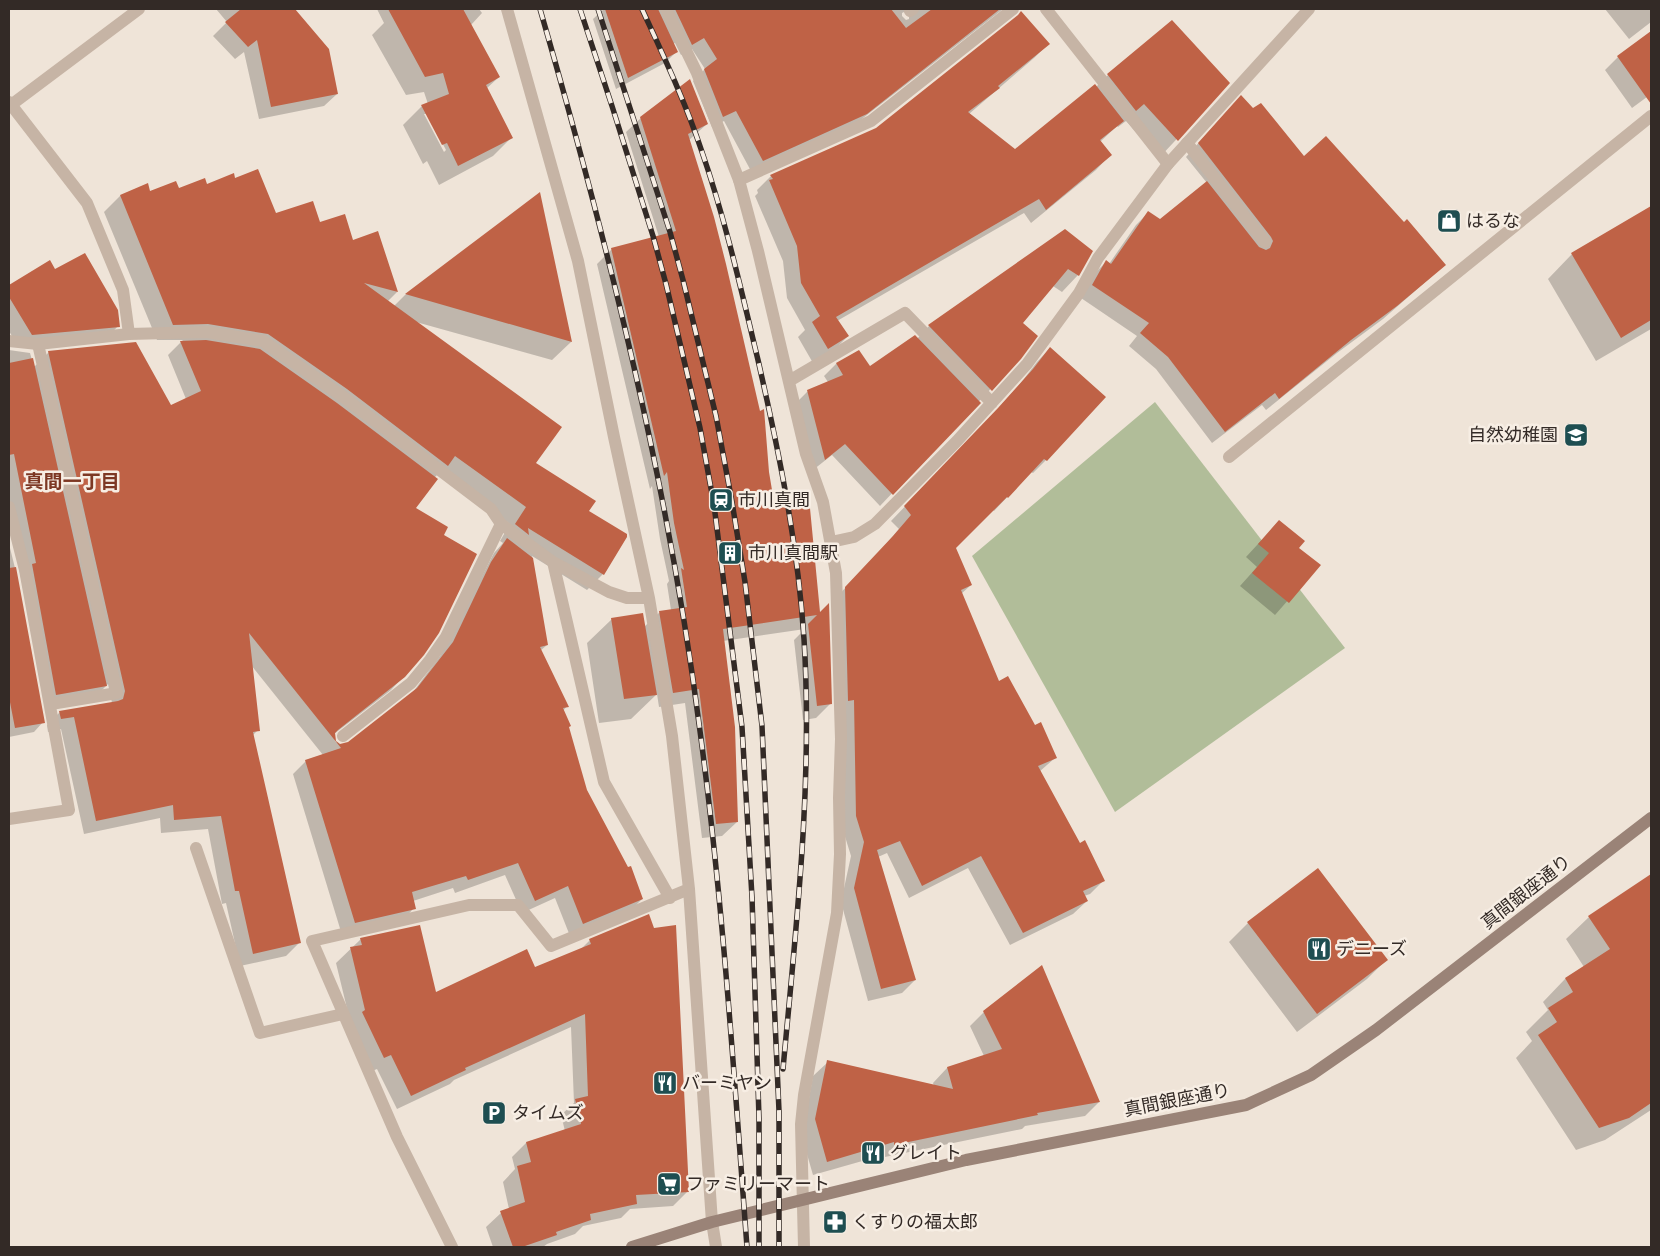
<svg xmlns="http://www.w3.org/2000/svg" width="1660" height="1256" viewBox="0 0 1660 1256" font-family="'Open Sans','Noto Sans JP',sans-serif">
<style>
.green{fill:#b1bd99}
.shadow{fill:#0003;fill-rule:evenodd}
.building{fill:#bf6246}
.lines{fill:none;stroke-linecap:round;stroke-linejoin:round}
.lane{stroke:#c6b4a5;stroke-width:12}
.street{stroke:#c6b4a5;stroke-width:12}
.secondary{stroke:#9a8377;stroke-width:12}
.rail-casing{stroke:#332a26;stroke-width:5.5}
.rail{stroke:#f7eee4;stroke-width:4;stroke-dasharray:11;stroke-linecap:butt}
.labels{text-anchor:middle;stroke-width:5;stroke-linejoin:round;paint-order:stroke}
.poi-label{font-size:18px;fill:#332a26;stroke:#f7eee4;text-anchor:start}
.street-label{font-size:18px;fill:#332a26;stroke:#f7eee4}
.neighbourhood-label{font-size:19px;font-weight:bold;fill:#7d3824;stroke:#f7eee4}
</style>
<rect width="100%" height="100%" fill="#efe4d8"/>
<path class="green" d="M1155 402 1345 648 1115 812 972 556Z"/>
<path class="shadow" d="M216 9H293L328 49 337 94 324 106 259 119 244 52 235 59 213 36 227 22Z
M377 9H479L482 13 471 25 499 77 486 89 512 137 493 156 439 185 427 161 423 164 403 125 422 106 428 104 424 92 406 95 372 35 384 23ZM424 114H427L446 150 444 152Z
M604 9H805L813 25 834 9H1003L854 125 751 171 724 121 712 127 693 81 705 69 692 49 681 55 675 43 673 44 676 52 665 63 616 89 593 19ZM904 12 909 16V19L906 20 902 16V13Z
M1605 9H1651V22L1629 39Z
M1651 33V94L1632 108 1605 70 1618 57Z
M1048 44 1034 58 969 114 1015 151 1096 87 1108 75 1229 83 1159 158 1126 121 1118 127 1117 126 1100 142 1110 155 1096 170 1031 223 1024 213 837 321 848 336 833 351 813 363 798 337 805 330 787 298 783 261 755 196 758 193 757 190 771 176 876 129Z
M1229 109 1303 158 1431 277 1383 319 1337 353 1266 410 1262 405 1212 443 1156 369 1129 346 1137 336 1081 298 1094 274 1106 262 1109 264 1136 225 1148 213 1160 221 1207 183 1186 157Z
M641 118 707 124 689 140 773 503 819 614 831 703 816 718 803 720 794 640 805 629 723 641 737 822 722 836 702 838 685 703 659 707 657 694 631 719 599 723 587 643 612 619 644 627 660 612 671 610 667 584 669 581 660 539 652 486 650 489 597 264 612 249 659 237 626 132Z
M235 179 275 215 319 223 353 242 378 233 397 292 388 301 394 306 405 295 539 195 571 342 552 360 416 322 534 464 588 511 603 574 587 590 532 556 547 645 540 651 567 706 563 711 586 790 642 899 629 912 570 936 555 898 522 913 505 875 455 893 453 888 413 901 414 908 401 922 342 935 293 774 306 761 323 755 251 665 258 730 252 736 299 943 286 956 240 966 226 903 222 904 208 829 161 833 160 818 84 834 61 729 48 732 47 725 60 712 112 703 108 684 96 696 47 704 9 520V350L30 353 34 367 49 352 171 407 186 399 168 355 183 340H157L104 212 120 196 147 185 150 193 207 185ZM440 472 510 524 500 541 503 543 494 553 440 656 410 696 349 744 340 745 335 741 334 734 391 690 404 676 443 536 414 509 434 478Z
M1651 208V329L1596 361 1548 279 1572 254Z
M1065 230 1092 251 1078 275 1062 292 1053 286 1022 323 1020 358 880 506 832 455 813 470 795 404 807 392 828 382 824 376 836 364 858 351 870 368 917 339 929 326Z
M50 262 55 271 118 326 106 339 19 348 9 331V286Z
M1050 348 1046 460 1033 473 1031 472 994 511 993 510 954 548 971 585 961 594 998 683 1034 727 1055 758 1039 772 1079 844 1104 880 1090 894 1084 896 1087 901 1073 914 1010 945 968 868 909 898 887 853 878 857 915 980 902 993 868 1001 841 902 851 856 843 830 832 602 880 551 899 529 891 521 985 423 1020 384 1037 362Z
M1279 521 1298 548 1319 565 1275 615 1240 586 1257 567 1246 557Z
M9 544 16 572 43 722 34 732 9 737Z
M1651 876V1110L1605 1140 1576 1150 1516 1058 1532 1041 1526 1032 1548 1010 1543 1002 1565 979 1584 967 1566 939 1589 917Z
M1248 923 1386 960 1367 979 1297 1032 1229 942Z
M361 939 435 994 534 968 580 950 590 940 687 1192 673 1206 630 1209 621 1218 583 1226 575 1234 547 1244 543 1247H493L486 1227 501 1213 509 1209 503 1182 515 1169 512 1157 526 1143 565 1131 561 1115 574 1103 571 1027 454 1080 450 1084 397 1109 377 1069 370 1072 351 1025 336 963Z
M984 1012 1099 1102 1085 1116 1025 1126 1022 1129 880 1158V1156L813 1175 802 1137 813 1076 828 1062 934 1086 933 1083 947 1068 984 1056 970 1026Z"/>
<path class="building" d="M241 9H295L329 49 338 94 271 107 257 40 248 47 225 22Z
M388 9H463L500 77 486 85 513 138 458 166 447 143 442 145 421 105 449 94 443 73 425 77Z
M605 9H658L678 52 628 78Z
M675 9H891L906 28 932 9H1000L867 114 763 161 736 111 723 117 704 69 717 59 704 38 692 45Z
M1021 11 1050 44 998 86 1000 88 968 112 1015 149 1095 84 1124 121 1100 140 1112 155 1046 210 1039 199 836 317 849 336 828 349 812 322 820 316 801 283 797 246 769 180 773 179 770 175 876 128 1018 15Z
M1172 20 1230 83 1178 141 1144 104 1136 111 1107 74Z
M1651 31V104L1617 56Z
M690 79 708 124 688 134 714 217 726 264 760 411 764 409 769 472 774 502 809 498 820 612 829 603 832 704 817 706 808 624 817 615 723 629 735 727 738 822 716 824 699 689 673 693 659 611 687 607 681 568 684 570 674 523 667 472 664 476 611 248 676 231 640 117Z
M1241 95 1253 108 1261 103 1304 156 1326 136 1404 222 1407 219 1446 265 1397 306 1351 340 1279 399 1275 393 1225 432 1168 357 1140 333 1149 323 1092 285 1106 260 1111 264 1148 211 1160 219 1207 181 1259 247 1266 250 1270 248 1273 241 1271 237 1198 143Z
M258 169 276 213 313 201 320 222 345 214 353 240 378 231 398 292 364 283 562 427 536 463 596 501 589 511 627 534V537L604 575 528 528 529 535 515 524 526 507 455 456 448 466 347 389 268 334 208 324 173 325 120 195 148 183 150 191 176 181 179 188 205 178 207 184 234 173 235 178Z
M540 192 572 342 405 294Z
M1651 206V320L1621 338 1571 253Z
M1065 229 1093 251 1079 276 1068 269 1023 323 1038 336 1021 359 992 391 928 325Z
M85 253 118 310 120 327 32 335 9 297V285L50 260 55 269Z
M915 335 981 403 893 495 845 444 825 460 807 390 843 375 836 363 859 350 870 366Z
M206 340 260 349 337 403 438 479 416 508 448 527 444 535 477 554 439 633 424 655 405 677 338 730 335 733 336 741 340 744 348 742 417 688 453 642 491 562 507 538 533 558 548 645 540 647 569 707 563 708 571 726 569 727 587 790 628 867 631 866 643 899 583 924 568 886 535 901 518 863 468 880 466 876 412 892 416 909 355 923 305 760 341 748 249 633 260 731 253 732 301 943 253 954 239 891H235L221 816 174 820 173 805 96 821 74 717 61 719 59 711 118 701 123 699 125 691 48 351 136 342 171 405 201 391 180 341Z
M1050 347 1106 397 1047 461 1044 459 1008 498 1007 497 956 548 972 585 961 590 999 681 1008 676 1035 725 1041 722 1057 758 1038 766 1080 843 1085 840 1105 881 1083 891 1088 901 1023 933 981 856 922 886 900 841 877 850 916 980 881 989 854 888 864 842 856 816 854 700 848 701 845 587 893 536 911 515 904 506 998 408 1033 369Z
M33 358 107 686 56 695 32 564 36 563 14 454 9 455V363Z
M1279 520 1305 541 1299 548 1321 565 1289 603 1252 573 1269 553 1258 544Z
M16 567 45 723 15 728 9 697V568Z
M643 613 657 695 624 699 611 618Z
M1318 868 1388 960 1317 1014 1247 922Z
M1651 874V1103L1629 1118 1599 1128 1538 1035 1557 1022 1548 1008 1573 992 1565 978 1610 949 1588 916Z
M649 914 654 928 676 925 689 1192 636 1195 637 1204 590 1214 591 1220 556 1232 557 1235 522 1247H513L500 1211 525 1202 517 1166 531 1162 526 1142 581 1124 575 1099 588 1096 585 1014 465 1068 466 1070 411 1096 391 1055 384 1058 362 1012 365 1010 350 947 362 945 360 938 420 925 436 992 527 949 535 967 591 944 589 939Z
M1042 965 1100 1102 1037 1113 1038 1115 894 1145V1142L827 1162 815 1119 827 1060 953 1089 947 1067 1002 1049 983 1011Z"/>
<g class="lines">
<path class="lane" d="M1046 9 1168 164
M910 11 913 9
M1187 143 1265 242
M739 180 871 121 1013 9
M38 344 117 693 51 704
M1229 457 1651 116
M9 507 25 570 69 810 9 819
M343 736 411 683 430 660 446 637 501 524
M196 848 260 1033 343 1014"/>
<path class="street" d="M507 9 578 261 614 437 649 598 672 736 689 889 712 1222 716 1247
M666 9 697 73 739 180 758 251 806 454 823 502 836 573 841 739 839 798 840 854 837 913 804 1095 801 1124 804 1247
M9 102 87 203 123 290 129 334
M11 105 139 9
M9 341 38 344 129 334 207 332 263 341 342 396 491 509 501 524 553 562 609 592 627 598H649
M789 381 905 313 992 403
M831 542 854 537 875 524 957 441 1027 364 1079 293 1098 258 1168 164 1309 9
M553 562 604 782 670 898
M452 1247 397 1137 312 941 469 905H518L551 946 689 889"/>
<path class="secondary" d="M632 1247 712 1222 966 1160 1246 1105 1311 1075 1376 1030 1651 818"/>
<defs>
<path id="rail" d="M540 9C608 244 669 487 700 731 723 902 734 1075 747 1247
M580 9 612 106 653 236 666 284 700 428 714 505 742 727 752 897 759 1118V1247
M598 9 670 232 683 280 716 416 732 502 745 582 762 726 779 1111V1247
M642 9C663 55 685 101 701 149 725 218 741 289 758 360 779 452 798 545 804 639 813 783 796 927 783 1069"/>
</defs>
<use href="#rail" class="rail-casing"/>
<use href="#rail" class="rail"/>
</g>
<defs>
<symbol id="shop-square" viewBox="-11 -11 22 22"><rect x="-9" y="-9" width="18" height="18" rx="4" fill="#1e4e51" stroke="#f7eee4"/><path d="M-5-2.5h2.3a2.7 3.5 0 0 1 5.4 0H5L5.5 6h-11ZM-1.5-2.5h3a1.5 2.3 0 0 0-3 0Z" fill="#fff"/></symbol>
<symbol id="school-square" viewBox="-11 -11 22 22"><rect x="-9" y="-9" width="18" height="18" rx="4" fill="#1e4e51" stroke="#f7eee4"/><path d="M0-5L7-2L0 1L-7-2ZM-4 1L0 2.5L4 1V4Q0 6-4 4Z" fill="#fff"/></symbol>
<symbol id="station-square" viewBox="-11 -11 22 22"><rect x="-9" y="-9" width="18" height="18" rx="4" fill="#1e4e51" stroke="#f7eee4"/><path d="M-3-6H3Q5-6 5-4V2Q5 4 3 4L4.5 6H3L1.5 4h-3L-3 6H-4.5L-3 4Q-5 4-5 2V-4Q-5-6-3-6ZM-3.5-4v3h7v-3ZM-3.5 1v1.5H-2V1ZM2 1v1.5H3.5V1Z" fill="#fff"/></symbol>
<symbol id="building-square" viewBox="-11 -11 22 22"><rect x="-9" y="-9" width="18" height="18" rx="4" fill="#1e4e51" stroke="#f7eee4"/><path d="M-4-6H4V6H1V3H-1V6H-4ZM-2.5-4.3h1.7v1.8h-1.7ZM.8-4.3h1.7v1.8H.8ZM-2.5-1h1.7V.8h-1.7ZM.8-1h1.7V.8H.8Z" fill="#fff"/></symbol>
<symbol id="restaurant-square" viewBox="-11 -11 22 22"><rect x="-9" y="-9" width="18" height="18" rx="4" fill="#1e4e51" stroke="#f7eee4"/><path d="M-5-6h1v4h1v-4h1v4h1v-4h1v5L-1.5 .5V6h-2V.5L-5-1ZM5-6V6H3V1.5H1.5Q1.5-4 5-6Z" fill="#fff"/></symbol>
<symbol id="parking-square" viewBox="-11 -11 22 22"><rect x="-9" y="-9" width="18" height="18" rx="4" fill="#1e4e51" stroke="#f7eee4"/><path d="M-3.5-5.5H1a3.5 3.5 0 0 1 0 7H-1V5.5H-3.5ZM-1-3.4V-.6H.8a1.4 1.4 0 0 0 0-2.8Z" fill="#fff"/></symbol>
<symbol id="supermarket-square" viewBox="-11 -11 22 22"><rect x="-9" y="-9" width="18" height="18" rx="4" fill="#1e4e51" stroke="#f7eee4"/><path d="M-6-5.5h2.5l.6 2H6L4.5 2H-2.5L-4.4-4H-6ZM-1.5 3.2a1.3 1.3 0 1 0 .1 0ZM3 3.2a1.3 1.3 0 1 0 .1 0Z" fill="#fff"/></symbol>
<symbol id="pharmacy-square" viewBox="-11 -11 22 22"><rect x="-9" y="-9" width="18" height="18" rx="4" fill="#1e4e51" stroke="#f7eee4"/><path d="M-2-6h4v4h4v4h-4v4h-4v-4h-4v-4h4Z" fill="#fff"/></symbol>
</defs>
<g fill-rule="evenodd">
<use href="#shop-square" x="1435" y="207" width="28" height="28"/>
<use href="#school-square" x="1562" y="421" width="28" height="28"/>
<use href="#station-square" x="707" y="486" width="28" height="28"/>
<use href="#building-square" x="716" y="539" width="28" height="28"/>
<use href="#restaurant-square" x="1305" y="935" width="28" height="28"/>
<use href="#restaurant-square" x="651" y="1069" width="28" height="28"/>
<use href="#parking-square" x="480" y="1099" width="28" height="28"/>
<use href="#restaurant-square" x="859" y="1139" width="28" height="28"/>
<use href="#supermarket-square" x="655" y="1170" width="28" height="28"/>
<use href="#pharmacy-square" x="821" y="1208" width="28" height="28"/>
</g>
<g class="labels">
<g class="poi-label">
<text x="1466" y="227">はるな</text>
<text x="1558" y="441" text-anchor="end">自然幼稚園</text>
<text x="738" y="506">市川真間</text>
<text x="748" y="559">市川真間駅</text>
<text x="1336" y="955">デニーズ</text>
<text x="682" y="1089">バーミヤン</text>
<text x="512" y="1119">タイムズ</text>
<text x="890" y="1159">グレイト</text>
<text x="686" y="1190">ファミリーマート</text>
<text x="852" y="1228">くすりの福太郎</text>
</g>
<g class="street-label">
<text transform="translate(1526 892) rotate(-38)" y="6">真間銀座通り</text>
<text transform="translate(1177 1100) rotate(-11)" y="6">真間銀座通り</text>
</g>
<g class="neighbourhood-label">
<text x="72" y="488">真間一丁目</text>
</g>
</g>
<rect width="1660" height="1256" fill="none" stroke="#332a26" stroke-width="20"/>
</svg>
